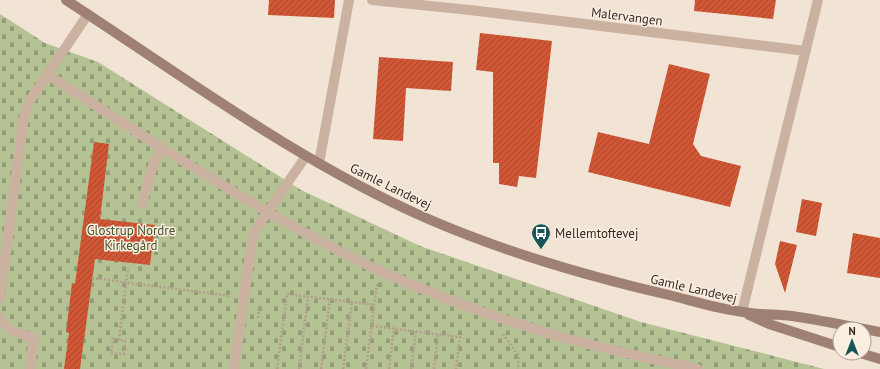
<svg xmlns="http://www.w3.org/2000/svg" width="880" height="369" viewBox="0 0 880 369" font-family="'PT Sans',sans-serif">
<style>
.cemetery{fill:url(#cemetery-stones)}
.building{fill:url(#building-hatch)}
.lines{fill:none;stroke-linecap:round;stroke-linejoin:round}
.path{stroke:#b69c8b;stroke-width:2.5;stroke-dasharray:2 2;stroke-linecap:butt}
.lane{stroke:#cbb2a0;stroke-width:10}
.street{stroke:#cbb2a0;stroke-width:10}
.secondary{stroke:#9e8172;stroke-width:10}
.labels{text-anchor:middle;stroke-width:3;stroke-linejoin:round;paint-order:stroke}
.street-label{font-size:13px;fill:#342924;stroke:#faeee1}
.park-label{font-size:13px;fill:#445426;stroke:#faeee1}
.poi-label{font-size:13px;fill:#342924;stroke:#faeee1;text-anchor:start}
</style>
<defs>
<pattern id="cemetery-stones" width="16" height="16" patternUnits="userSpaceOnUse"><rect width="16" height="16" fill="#b4c294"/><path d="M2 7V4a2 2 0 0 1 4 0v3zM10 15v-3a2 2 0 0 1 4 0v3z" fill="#939e79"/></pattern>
<pattern id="building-hatch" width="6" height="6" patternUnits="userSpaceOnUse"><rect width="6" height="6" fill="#cf5736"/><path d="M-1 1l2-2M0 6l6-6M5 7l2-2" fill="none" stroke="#a9482d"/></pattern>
</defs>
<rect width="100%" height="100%" fill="#f2e4d5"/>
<path class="cemetery" d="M0 14 45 43 98 62 301 190 420 246 641 322 824 369H0Z"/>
<path class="building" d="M269 0H335L334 18 268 15Z
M695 0H776L773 19 694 11Z
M480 33 552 41 536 178 519 176 517 187 499 184V163H493V72L476 70Z
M379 57 453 62 451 91 406 88 403 141 373 139Z
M669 64 710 74 693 144 701 156 741 166 730 207 588 172 598 132 649 144Z
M94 142 109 144 100 219 155 225 150 265 95 259 80 369H64L69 333 66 332 72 283 75 284Z
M802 199 822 203 816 236 796 232Z
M853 233 880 238V278L847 273Z
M780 241 797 245 785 293 775 264Z"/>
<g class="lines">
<path class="path" d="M92 278 230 296
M258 318 259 306
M372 326 460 337 456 369
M503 334 519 356 518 369
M113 339 125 341 124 354 111 353Z
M119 340 128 268
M277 369 287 294 374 305
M299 369 308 297
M321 369 330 299
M343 369 352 302
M366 369 377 284
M389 369 394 328
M411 369 416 331
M434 369 438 334"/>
<path class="lane" d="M48 75 162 148 153 165 142 203
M162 148C232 191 303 235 378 270 438 297 501 320 565 338 609 350 653 359 697 369
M0 298 23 122 26 110 31 99 88 14
M0 317C8 332 18 334 34 337L30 369
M234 369 251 247 254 233 260 223 306 156"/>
<path class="street" d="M372 0 470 10 806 51
M319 163 349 0
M742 312 818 0"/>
<path class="secondary" d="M66 0C183 76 297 161 426 218 504 252 586 276 669 295 693 301 718 309 743 312 759 315 776 314 792 316 821 320 851 327 880 332
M749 315 769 324 840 347
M860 353 880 359"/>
</g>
<defs>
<symbol id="bus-pin" viewBox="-11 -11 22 30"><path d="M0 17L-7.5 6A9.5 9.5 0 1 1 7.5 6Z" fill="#175558" stroke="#faeee1"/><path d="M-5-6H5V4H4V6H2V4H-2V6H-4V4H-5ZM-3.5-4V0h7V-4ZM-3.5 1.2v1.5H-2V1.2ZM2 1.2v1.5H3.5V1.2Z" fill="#fff"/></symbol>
</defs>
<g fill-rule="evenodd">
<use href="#bus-pin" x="530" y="222" width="22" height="30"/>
</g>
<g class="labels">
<g class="street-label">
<text transform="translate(627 16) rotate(7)" y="5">Malervangen</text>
<text transform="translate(391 186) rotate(26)" y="5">Gamle Landevej</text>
<text transform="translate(694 288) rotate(13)" y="5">Gamle Landevej</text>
</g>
<g class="park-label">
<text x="131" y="235">Glostrup Nordre<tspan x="131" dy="15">Kirkegård</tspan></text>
</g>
<g class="poi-label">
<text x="555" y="238">Mellemtoftevej</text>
</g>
</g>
<g transform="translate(852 341)"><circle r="19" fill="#faeee1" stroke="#ab9f95"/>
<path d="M0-3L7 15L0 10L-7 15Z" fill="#175558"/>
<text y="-6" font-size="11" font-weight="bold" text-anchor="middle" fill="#342924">N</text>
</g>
</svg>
